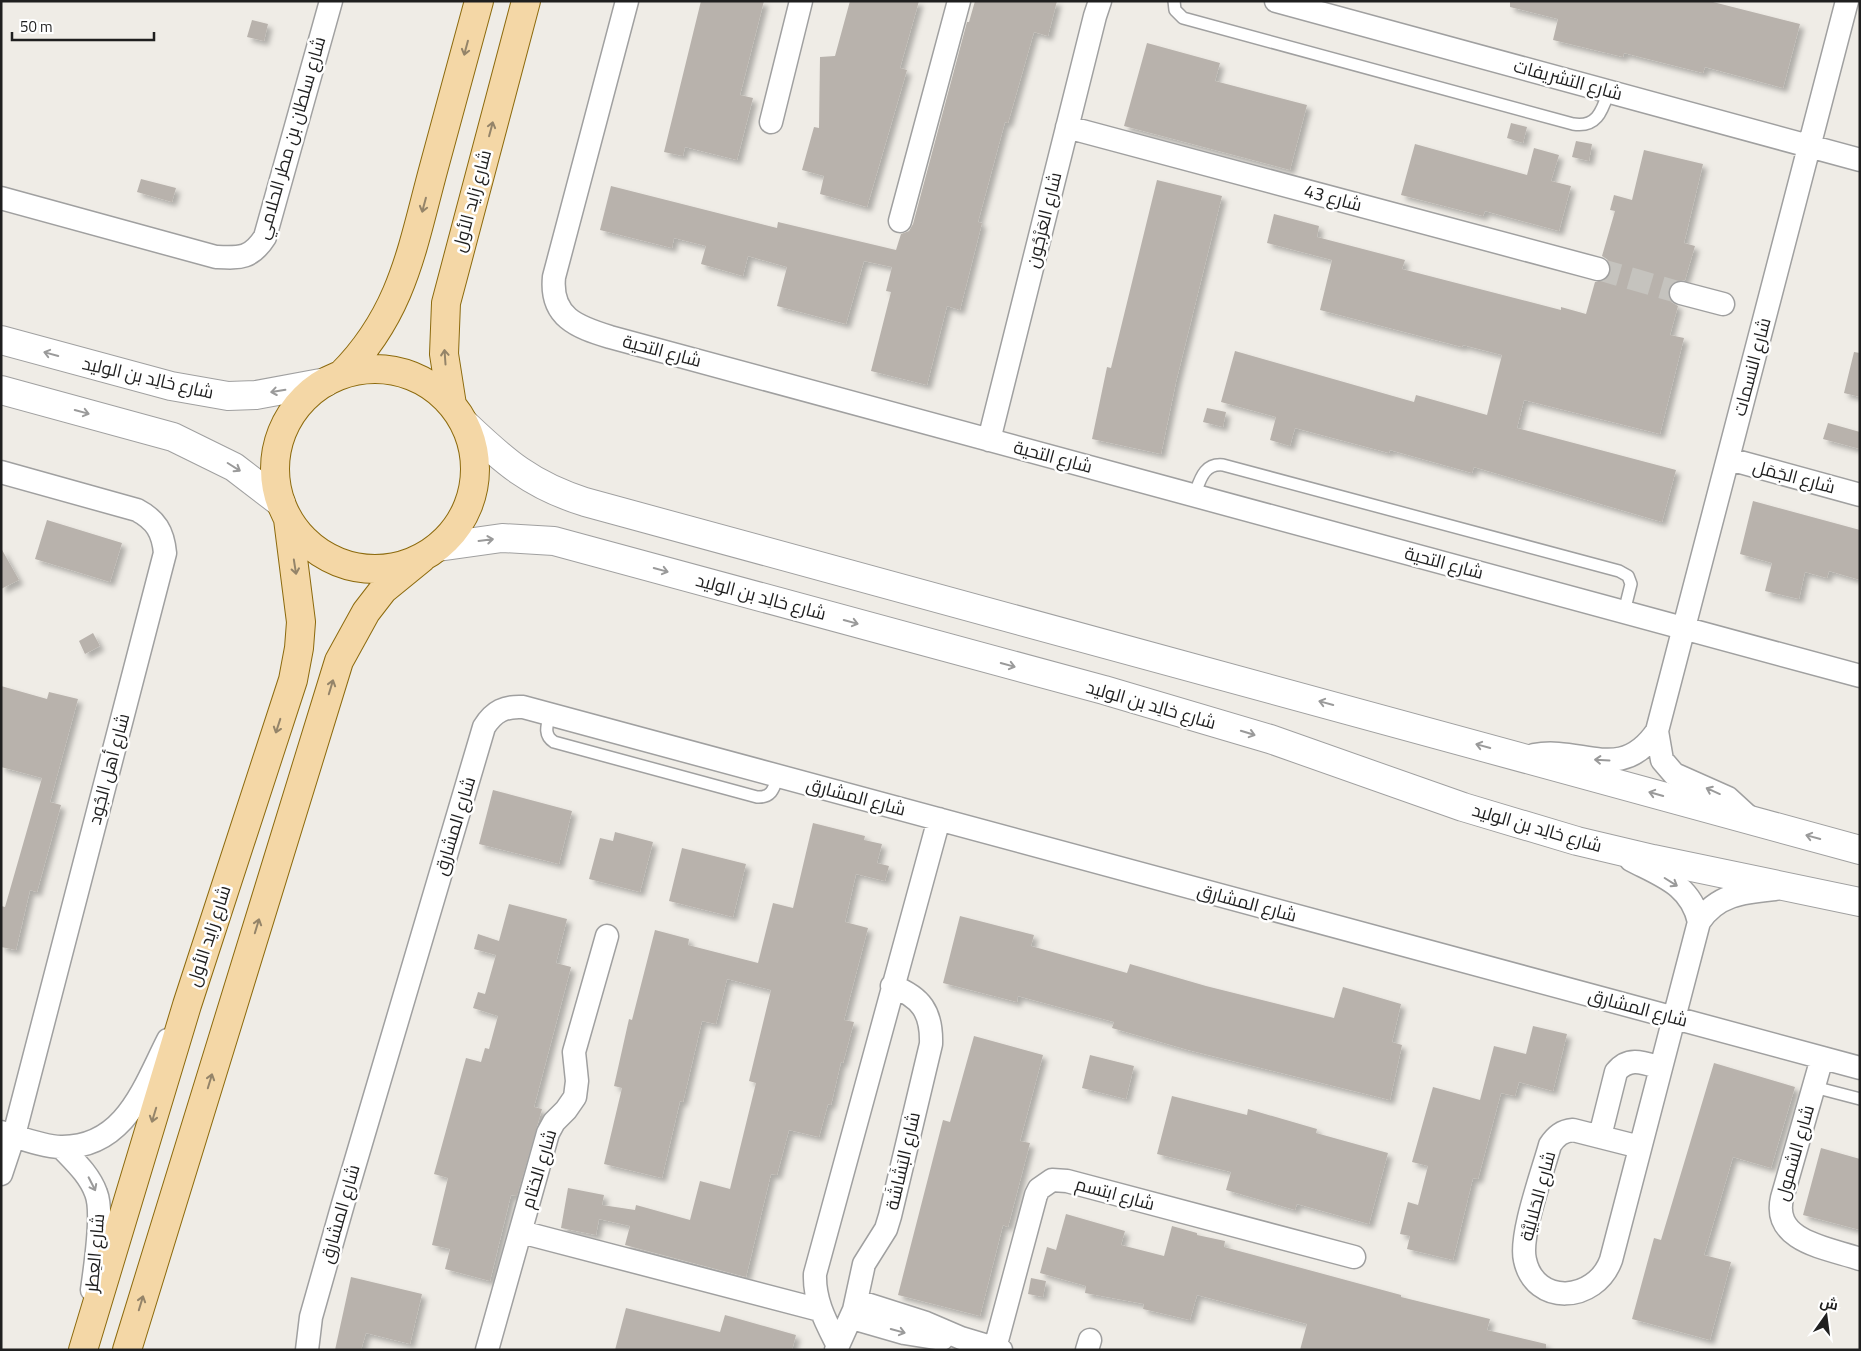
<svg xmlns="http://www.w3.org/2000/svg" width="1861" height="1351" viewBox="0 0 1861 1351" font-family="'Titillium Web',Cairo,sans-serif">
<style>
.building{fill:#b8b2ac;filter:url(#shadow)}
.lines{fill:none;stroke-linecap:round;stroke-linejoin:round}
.minor-tunnel{stroke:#c5c3be;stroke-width:22;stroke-dasharray:22 11;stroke-linecap:butt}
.service-casing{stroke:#a0a0a0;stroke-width:14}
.minor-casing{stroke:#a0a0a0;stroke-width:25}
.tertiary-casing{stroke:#a0a0a0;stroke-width:30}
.primary-casing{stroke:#8c6a0d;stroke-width:30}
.service{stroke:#fff;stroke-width:11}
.minor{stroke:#fff;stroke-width:22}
.tertiary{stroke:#fff;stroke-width:28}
.primary{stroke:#f4d7a6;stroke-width:28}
.oneway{stroke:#948469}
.oneway2{stroke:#9a9a9a}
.labels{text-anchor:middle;stroke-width:5;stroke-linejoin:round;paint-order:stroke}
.street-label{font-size:18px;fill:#1f1f1f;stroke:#fff}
</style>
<defs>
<filter id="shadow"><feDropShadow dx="4.5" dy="4.5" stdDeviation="2.5" flood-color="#0004"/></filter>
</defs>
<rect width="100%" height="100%" fill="#efece6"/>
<path class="building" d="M701 1H764L740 95 753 98 737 160 685 147 683 156 664 152Z
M850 1H919L900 68 907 70 867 207 820 194 824 176 802 170 814 127 819 128 820 57 835 56Z
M975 1H1057L1048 36 1034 32 1008 123 1005 122 978 222 982 223 960 310 947 306 927 385 871 371 891 292 886 291 892 267 864 261 846 324 777 306 787 267 748 256 743 276 701 264 706 246 674 238 672 248 600 230 611 186 777 228 778 222 896 250 901 234 909 231 913 224 967 22H969Z
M1510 1H1709L1800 24 1783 88 1705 67 1703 73 1624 53 1623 57 1553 40 1558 19 1510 7Z
M252 20 268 24 264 41 247 37Z
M1147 43 1220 63 1215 81 1307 105 1290 170 1124 126Z
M1511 123 1527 127 1523 143 1507 138Z
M1576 141 1592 144 1589 161 1572 157Z
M1415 144 1527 175 1534 148 1559 155 1551 181 1571 186 1559 231 1485 211 1483 216 1401 195Z
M1644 150 1703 164 1684 243 1695 246 1685 280 1677 281 1668 290 1671 302 1678 306 1670 335 1684 338 1660 434 1524 400 1517 428 1676 470 1662 522 1474 467 1472 473 1390 450 1389 453 1295 428 1290 446 1270 440 1276 417 1221 402 1235 351 1414 402 1416 395 1487 415 1502 355 1463 345 1462 347 1320 310 1332 260 1267 243 1274 214 1319 226 1317 237 1405 260 1402 269 1561 310V307L1586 314 1595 282 1607 279 1611 272 1608 260 1602 256 1615 211 1610 210 1614 195 1632 200Z
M141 179 176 188 172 202 137 192Z
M1157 180 1222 196 1176 382 1161 454 1092 439 1107 367 1111 368Z
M1854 352 1860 353V397L1844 393Z
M1207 408 1226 412 1223 427 1203 422Z
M1828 423 1860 432V449L1823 439Z
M1753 501 1860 530V580L1829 571 1827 578 1805 572 1799 599 1765 591 1772 563 1740 554Z
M47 520 122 543 110 582 35 559Z
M1 548 19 580 1 589Z
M93 633 100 646 85 654 79 641Z
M1 686 47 699 49 692 78 699 50 802 61 805 37 892 30 890 16 950 1 947V906L5 907 42 778 1 767Z
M493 790 572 811 559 864 479 844Z
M813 823 865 836 864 840 882 844 877 863 889 866 885 881 856 874 845 922 868 928 844 1020 854 1022 843 1063 841 1062 831 1105 828 1104 819 1137 789 1130 777 1175 771 1174 746 1277 625 1245 630 1226 599 1219 596 1235 561 1228 568 1188 604 1195 602 1205 635 1210 636 1205 690 1220 700 1181 730 1189 756 1083 749 1081 771 990 727 979 716 1024 702 1021 683 1102 680 1101 662 1178 604 1164 622 1088 614 1086 629 1019 632 1020 655 930 689 939 688 945 758 963 773 903 793 908Z
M615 832 653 842 640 892 589 879 600 838 613 841Z
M682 848 746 864 733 917 669 901Z
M509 904 567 919 556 963 571 967 534 1107 542 1109 517 1196 511 1195 490 1281 445 1269 450 1249 432 1245 448 1178 434 1174 466 1058 481 1062 485 1048 489 1049 498 1016 473 1008 478 992 485 994 496 955 474 949 478 934 499 941Z
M960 916 1034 935 1031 946 1127 973 1130 964 1206 986 1334 1018 1343 987 1401 1004 1392 1042 1402 1045 1390 1100 1188 1050 1112 1028 1114 1022 1018 996 1017 1002 943 983Z
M1533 1026 1567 1034 1553 1091 1519 1082 1515 1096 1501 1093 1478 1179 1473 1178 1453 1260 1407 1249 1410 1236 1400 1234 1408 1202 1418 1205 1428 1166 1412 1162 1433 1087 1480 1100 1494 1046 1526 1054Z
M974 1036 1043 1055 1020 1141 1030 1143 1008 1227 1003 1225 980 1316 898 1295 943 1120 950 1122Z
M1090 1055 1134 1066 1126 1099 1082 1088Z
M1714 1063 1795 1087 1771 1168 1733 1157 1704 1255 1731 1262 1710 1340 1632 1319 1654 1238 1661 1240Z
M1172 1096 1247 1115 1248 1109 1317 1129 1316 1133 1388 1153 1369 1224 1297 1204 1295 1210 1226 1190 1231 1172 1157 1154Z
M1821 1148 1860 1159V1230L1803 1215Z
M1066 1214 1125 1231 1121 1245 1164 1256 1172 1226 1197 1233V1235L1225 1241 1224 1247 1401 1295V1297L1490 1319 1487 1330 1546 1344V1350H1300L1307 1324 1197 1295 1190 1320 1143 1309 1144 1304 1085 1293 1086 1286 1040 1273 1047 1247 1056 1250Z
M351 1277 422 1294 410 1344 366 1333 361 1350H335Z
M1031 1278 1046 1281 1043 1297 1028 1294Z
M626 1308 720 1332 725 1315 796 1335 792 1350H615Z"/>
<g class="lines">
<path class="minor-tunnel" d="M1598 269 1681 293"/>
<defs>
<path id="service" d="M1174 1 1175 10 1183 18 1573 124C1597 128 1602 111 1609 91
M1194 496C1200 481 1203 463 1223 465L1619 571 1628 576 1631 584 1624 612
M550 714C547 725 543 735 554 742L757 797C772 798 774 788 778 776
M1814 1087 1860 1099"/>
<path id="minor" d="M627 1 554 277C550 317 577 327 610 337L1860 676
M1276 1 1860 160
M771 122 801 1
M1067 127 1598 269
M1 198 216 257C240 258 251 259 265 237L331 1
M900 221 959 1
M1681 293 1723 304
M989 440 1095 16 1100 1
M1729 459 1860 495
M1 472 137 510C156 520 163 532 165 553L14 1135 1 1174
M1657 731 1662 760 1674 774 1728 798 1752 820
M1534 755C1582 746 1621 784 1657 731L1847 1
M1631 860C1662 876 1691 885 1699 922
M1822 1058 1782 1198C1772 1242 1828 1248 1860 1259
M1 1132C18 1137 44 1147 61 1147 125 1148 144 1087 168 1040
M1600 1136 1616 1072C1629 1056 1644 1063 1661 1068
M61 1147C74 1161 89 1174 96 1193 104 1213 95 1267 92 1290
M1640 1147 1573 1130C1562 1131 1556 1136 1550 1145 1543 1171 1519 1236 1525 1260 1535 1306 1595 1303 1611 1260L1699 922C1717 894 1745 892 1775 889
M521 1232 820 1310
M857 1301 926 1323 961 1338 1001 1350
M852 1318 904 1333 942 1339
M838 1346C826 1322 814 1301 815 1274L939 819
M995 1348 1036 1195 1039 1189 1052 1180 1067 1181 1354 1257
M307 1350 311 1317 343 1204 484 727C494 711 505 706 523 707L1860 1068
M487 1350 548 1133 554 1122 566 1110 575 1097 577 1081 574 1052 607 936
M836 1350 854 1310 864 1264 886 1229 890 1216 931 1044C932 1012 921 997 892 986
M1087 1350 1090 1340"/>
<path id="tertiary" d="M1 340 171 386 228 396 256 395 326 382
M1 390 173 437 234 467 281 503
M465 424C505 462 531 485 585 502L1860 850
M438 547 502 538 554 541 1104 690 1270 739 1463 807 1577 841 1653 859 1860 902"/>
<path id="primary" d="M275 469a100 100 0 1 1 200 0a100 100 0 1 1-200 0Z
M341 375C403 313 412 248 434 167 449 112 464 56 479 1
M452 405 444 354 446 303 526 1
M83 1350 187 1005 293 680 299 648 301 622 288 519
M127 1350 339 661 366 612 383 590 421 559"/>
</defs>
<use href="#service" class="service-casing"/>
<use href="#minor" class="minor-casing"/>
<use href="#tertiary" class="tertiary-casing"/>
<use href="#primary" class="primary-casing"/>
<use href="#service" class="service"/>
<use href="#minor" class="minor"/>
<use href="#tertiary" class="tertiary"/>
<use href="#primary" class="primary"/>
</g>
<defs><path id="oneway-shaft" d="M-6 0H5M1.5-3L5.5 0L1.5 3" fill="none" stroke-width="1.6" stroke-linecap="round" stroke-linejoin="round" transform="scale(1.25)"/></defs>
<g class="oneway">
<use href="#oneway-shaft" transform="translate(466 48) rotate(105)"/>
<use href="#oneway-shaft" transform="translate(491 129) rotate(-75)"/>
<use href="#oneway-shaft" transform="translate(424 205) rotate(105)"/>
<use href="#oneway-shaft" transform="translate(445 357) rotate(-94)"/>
<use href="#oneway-shaft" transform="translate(295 567) rotate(81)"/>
<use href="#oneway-shaft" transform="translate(331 687) rotate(-73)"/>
<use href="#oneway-shaft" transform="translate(278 726) rotate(108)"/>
<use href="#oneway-shaft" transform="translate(257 926) rotate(-73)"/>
<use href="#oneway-shaft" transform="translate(210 1081) rotate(-73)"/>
<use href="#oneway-shaft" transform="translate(154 1115) rotate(107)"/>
<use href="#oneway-shaft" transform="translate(141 1303) rotate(-73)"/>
</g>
<g class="oneway2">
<use href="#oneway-shaft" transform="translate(51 354) rotate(-165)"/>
<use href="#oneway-shaft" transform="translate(278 391) rotate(171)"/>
<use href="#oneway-shaft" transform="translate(82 412) rotate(15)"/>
<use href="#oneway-shaft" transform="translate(234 467) rotate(32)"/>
<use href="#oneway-shaft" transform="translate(486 540) rotate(-7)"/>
<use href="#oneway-shaft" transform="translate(661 570) rotate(15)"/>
<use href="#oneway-shaft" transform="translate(851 622) rotate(15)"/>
<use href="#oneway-shaft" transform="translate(1008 665) rotate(15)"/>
<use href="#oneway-shaft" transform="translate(1326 703) rotate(-165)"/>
<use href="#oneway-shaft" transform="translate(1248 733) rotate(17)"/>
<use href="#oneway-shaft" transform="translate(1483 746) rotate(-165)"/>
<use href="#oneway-shaft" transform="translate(1602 760) rotate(-177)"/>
<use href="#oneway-shaft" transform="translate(1713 791) rotate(-156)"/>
<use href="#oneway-shaft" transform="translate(1656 794) rotate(-164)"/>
<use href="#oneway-shaft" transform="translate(1813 837) rotate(-165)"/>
<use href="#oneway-shaft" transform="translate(1671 882) rotate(32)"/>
<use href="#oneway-shaft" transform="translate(92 1184) rotate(63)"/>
<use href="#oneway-shaft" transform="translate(898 1331) rotate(15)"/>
</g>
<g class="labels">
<g class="street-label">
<text transform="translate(1568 80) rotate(15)" y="6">شارع التشريفات</text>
<text transform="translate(291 138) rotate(-74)" y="6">شارع سلطان بن مطر الحلامي</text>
<text transform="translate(1333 198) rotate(15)" y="6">شارع 43</text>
<text transform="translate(472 201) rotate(-75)" y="6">شارع زايد الأول</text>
<text transform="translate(1044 220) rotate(-76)" y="6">شارع العَرْجُون</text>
<text transform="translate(662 351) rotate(15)" y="6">شارع التحية</text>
<text transform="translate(1752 367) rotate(-75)" y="6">شارع النسمات</text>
<text transform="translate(148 378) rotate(13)" y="6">شارع خالِد بن الوليد</text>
<text transform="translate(1053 457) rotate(15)" y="6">شارع التحية</text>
<text transform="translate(1794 477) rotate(15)" y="6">شارع الجَمَل</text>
<text transform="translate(1444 563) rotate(15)" y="6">شارع التحية</text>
<text transform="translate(761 597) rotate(15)" y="6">شارع خالِد بن الوليد</text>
<text transform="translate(1151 705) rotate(16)" y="6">شارع خالِد بن الوليد</text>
<text transform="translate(109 769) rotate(-75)" y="6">شارع أهل الجُود</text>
<text transform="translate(856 797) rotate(15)" y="6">شارع المشارق</text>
<text transform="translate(455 826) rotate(-73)" y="6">شارع المشارق</text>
<text transform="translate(1537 828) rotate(16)" y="6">شارع خالِد بن الوليد</text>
<text transform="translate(1247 903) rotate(15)" y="6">شارع المشارق</text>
<text transform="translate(209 936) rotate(-72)" y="6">شارع زايد الأول</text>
<text transform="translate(1638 1008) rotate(15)" y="6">شارع المشارق</text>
<text transform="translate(1795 1153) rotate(-74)" y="6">شارع الشمول</text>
<text transform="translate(903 1161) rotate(-77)" y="6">شارع البَشَاشَة</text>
<text transform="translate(539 1169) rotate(-73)" y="6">شارع الختام</text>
<text transform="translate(1115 1194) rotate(15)" y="6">شارع ابتسم</text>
<text transform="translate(1538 1196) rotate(-75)" y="6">شارع الحَلالِيَّة</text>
<text transform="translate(340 1214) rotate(-74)" y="6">شارع المشارق</text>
<text transform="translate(95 1253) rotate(-85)" y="6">شارع العِطر</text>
</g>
</g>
<rect width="1861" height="1351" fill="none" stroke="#1f1f1f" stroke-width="5"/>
<g transform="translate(1826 1316) rotate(14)" stroke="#ffffff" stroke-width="4" paint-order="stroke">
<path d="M0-4L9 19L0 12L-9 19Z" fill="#1f1f1f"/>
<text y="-8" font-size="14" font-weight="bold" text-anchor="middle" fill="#1f1f1f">ش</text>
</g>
<path d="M12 32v8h142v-8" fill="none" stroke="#1f1f1f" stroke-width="2.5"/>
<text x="20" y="32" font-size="15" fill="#1f1f1f" stroke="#ffffff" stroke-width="4" paint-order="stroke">50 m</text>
</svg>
